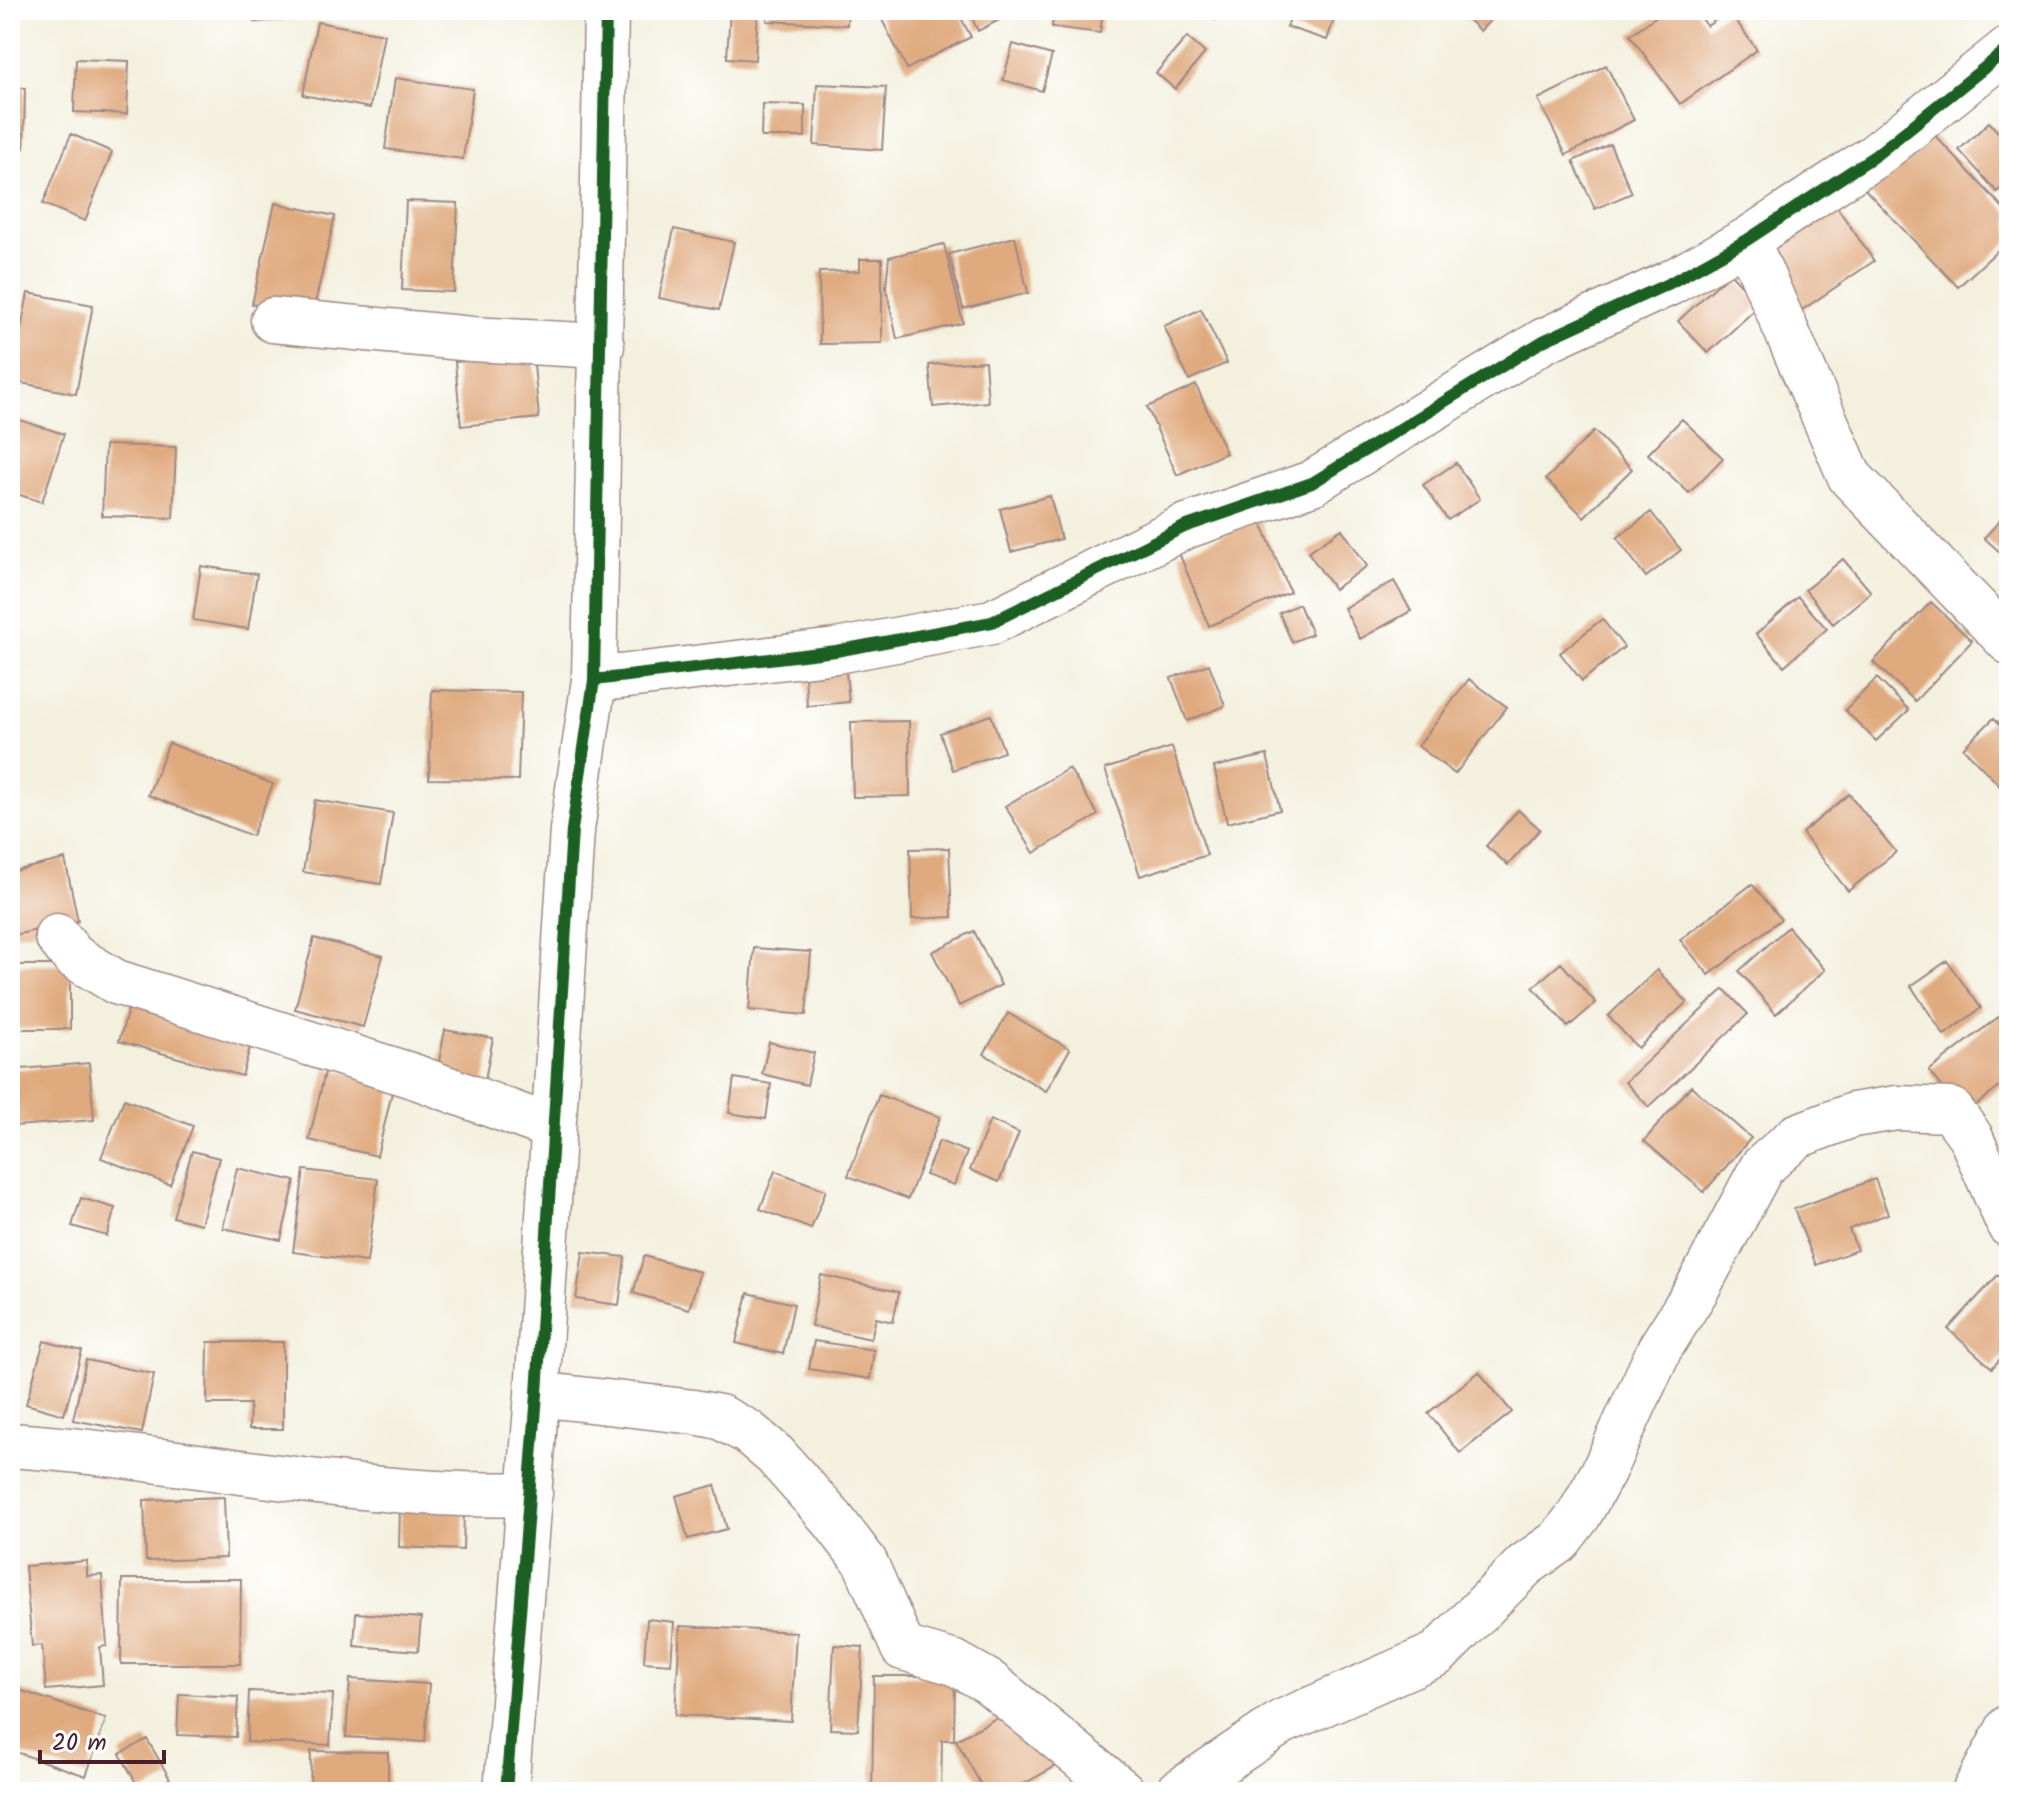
<svg xmlns="http://www.w3.org/2000/svg" width="2019" height="1802" viewBox="0 0 2019 1802" font-family="Kalam,sans-serif">
<style>
.building{fill:#e0aa7f}
.lines{fill:none;stroke-linecap:round;stroke-linejoin:round}
.minor-casing{stroke:#9e8884;stroke-width:47}
.minor{stroke:#fff;stroke-width:44}
.cycleway-casing{stroke:#fff;stroke-width:17}
.cycleway{stroke:#1b5e20;stroke-width:12}
</style>
<rect width="100%" height="100%" fill="#fff"/>
<filter id="ink" filterUnits="userSpaceOnUse"><feTurbulence type="fractalNoise" baseFrequency=".0125" numOctaves="2"/><feDisplacementMap in="SourceGraphic" scale="16" xChannelSelector="R" yChannelSelector="G"/><feConvolveMatrix kernelMatrix="1 2 1 2 8 2 1 2 1" color-interpolation-filters="sRGB"/></filter>
<filter id="wash" filterUnits="userSpaceOnUse"><feTurbulence type="fractalNoise" baseFrequency=".006" numOctaves="4" result="noise"/><feDisplacementMap in="SourceGraphic" scale="32" xChannelSelector="R" yChannelSelector="G"/><feGaussianBlur stdDeviation="1.8" result="paint"/><feColorMatrix in="noise" values="0 0 0 0 0 0 0 0 0 0 0 0 0 0 0 0 0 1.4 0 .05"/><feComposite in="paint" operator="in"/></filter>
<g filter="url(#wash)">
<rect width="100%" height="100%" fill="#f3f0de"/>
<g id="blocks">
<path class="building" d="M253 10H293L294 19 254 22Z
M730 10H758L755 60 727 58Z
M768 10H848L847 25 767 21Z
M877 10H957L971 37 907 69Z
M968 10H996L1001 19 978 31Z
M1054 10H1103L1100 33 1052 27Z
M1202 10H1223L1215 20Z
M1293 10H1337L1327 40 1287 27Z
M1458 10H1500L1480 31Z
M1665 10H1696L1707 26 1729 11 1757 50 1680 104 1630 35Z
M317 22 384 34 370 108 303 95Z
M1187 37 1205 53 1175 89 1156 73Z
M1013 44 1052 55 1042 91 1003 80Z
M76 59 129 61 127 114 74 112Z
M1606 65 1634 120 1566 155 1538 99Z
M395 78 473 89 463 159 385 149Z
M817 84 886 87 882 150 814 145Z
M10 87 25 88 24 148H10Z
M762 104 805 105V137H761Z
M1989 122 2009 144V180L1997 192 1959 150Z
M1924 124 2009 214V240L1958 287 1860 184Z
M71 134 112 152 85 221 43 204Z
M1610 144 1632 193 1595 209 1573 161Z
M1828 194 1874 261 1802 310 1756 242Z
M406 201 458 203 454 292 402 290Z
M275 203 335 216 312 317 252 304Z
M674 229 734 242 719 310 659 298Z
M1015 237 1028 293 963 309 949 254Z
M944 244 963 323 897 339 886 287 889 257Z
M860 259H882V343L820 344 819 272 860 271Z
M1730 273 1760 305 1708 353 1678 321Z
M28 293 93 305 76 394 11 381Z
M1201 309 1227 363 1189 380 1164 326Z
M533 354 539 418 461 426 455 362Z
M985 361 988 402 933 407 929 365Z
M1196 385 1226 453 1177 475 1147 407Z
M10 417 64 434 42 502 10 492Z
M1682 419 1723 458 1689 493 1648 454Z
M1594 431 1632 469 1584 517 1546 479Z
M105 445 176 447 173 518 102 516Z
M1456 463 1480 499 1448 520 1423 485Z
M1050 496 1061 539 1011 552 1000 509Z
M1651 512 1681 550 1646 577 1617 538Z
M2003 517 2009 522V560L1984 538Z
M1260 520 1290 592 1209 626 1179 553Z
M1342 529 1367 566 1334 589 1308 552Z
M1843 559 1871 592 1833 624 1805 590Z
M201 566 257 574 248 629 193 620Z
M1394 581 1411 611 1360 639 1344 608Z
M1798 597 1827 629 1784 666 1756 634Z
M1931 602 1972 641 1915 701 1873 662Z
M1299 604 1312 634 1292 642 1279 613Z
M1602 619 1624 647 1582 681 1560 653Z
M1209 664 1225 706 1187 721 1171 678Z
M846 672 849 702 807 706 805 677Z
M1877 678 1909 710 1876 741 1845 710Z
M1469 679 1507 707 1455 774 1418 746Z
M432 690 521 692 518 780 429 779Z
M991 715 1004 752 953 770 940 733Z
M1994 718 2009 733V783L2003 789 1963 748Z
M909 721 910 796 853 797 851 722Z
M169 743 273 784 252 836 148 795Z
M1172 747 1207 855 1140 876 1105 769Z
M1267 755 1280 810 1227 823 1214 767Z
M1069 768 1098 815 1034 853 1005 806Z
M1849 794 1896 852 1848 891 1802 833Z
M315 800 393 813 381 884 303 872Z
M1518 810 1540 829 1508 865 1486 846Z
M12 826 17 859 10 860V827Z
M949 848 952 917 912 919 910 849Z
M65 859 78 921 10 936V872Z
M1752 884 1781 919 1709 975 1680 940Z
M1788 927 1825 970 1776 1014 1739 971Z
M974 931 1001 985 959 1006 932 952Z
M314 938 383 956 363 1027 295 1009Z
M754 948 811 952 806 1015 749 1010Z
M1947 961 1981 1008 1944 1035 1911 986Z
M1561 963 1596 1003 1568 1027 1533 987Z
M10 965H70V1029H10Z
M1657 970 1687 1002 1638 1048 1608 1016Z
M1724 989 1748 1014 1649 1107 1625 1082Z
M132 996 255 1030 242 1076 119 1041Z
M1008 1013 1070 1049 1046 1091 984 1054Z
M2002 1014 2009 1024V1080L1963 1115 1929 1071Z
M445 1030 493 1038 483 1090 435 1082Z
M769 1042 814 1053 807 1085 762 1074Z
M89 1063 94 1120 15 1126 11 1070Z
M326 1068 394 1084 377 1156 309 1140Z
M734 1078 771 1084 766 1119 729 1113Z
M1691 1086 1751 1138 1704 1192 1644 1141Z
M879 1095 940 1117 908 1199 848 1176Z
M124 1099 193 1126 170 1185 101 1158Z
M990 1120 1019 1133 999 1182 970 1170Z
M939 1141 967 1152 954 1185 925 1175Z
M192 1151 219 1158 201 1224 173 1217Z
M237 1168 295 1181 281 1240 223 1228Z
M304 1170 378 1179 367 1262 293 1252Z
M775 1171 826 1190 811 1229 760 1209Z
M1875 1179 1888 1214 1849 1229 1857 1250 1816 1265 1794 1209Z
M81 1198 115 1208 107 1236 72 1226Z
M583 1252 625 1257 619 1305 576 1299Z
M644 1256 700 1272 689 1309 633 1293Z
M821 1275 899 1292 893 1322 876 1318 871 1339 811 1326Z
M1998 1275 2009 1285V1349L1992 1368 1948 1329Z
M748 1293 794 1304 783 1354 736 1343Z
M44 1341 82 1351 64 1415 26 1404Z
M814 1341 874 1350 870 1379 809 1369Z
M208 1342H283V1429H249L250 1404H207Z
M10 1349 16 1382 10 1383Z
M86 1360 154 1374 142 1433 73 1420Z
M1479 1372 1512 1412 1460 1453 1428 1413Z
M715 1485 727 1529 688 1539 676 1496Z
M224 1497 226 1558 146 1561 144 1500Z
M400 1506 464 1508 463 1550 399 1547Z
M87 1561V1576L102 1575 107 1646 100 1647 103 1685 46 1690 42 1645 32 1646 25 1566Z
M122 1579H241L240 1664H121Z
M356 1613 421 1618 418 1651 354 1646Z
M647 1619 674 1622 671 1664 644 1662Z
M680 1626 796 1632 791 1721 675 1715Z
M834 1645 863 1647 858 1730 830 1729Z
M874 1676H955L954 1740H942L941 1792H872Z
M350 1679 429 1684 425 1742 346 1737Z
M19 1690 106 1719 86 1776 10 1750V1716Z
M249 1691 333 1694 330 1745 247 1742Z
M179 1694 238 1697 236 1737 177 1735Z
M1022 1704 1056 1766 1009 1792H985L956 1740Z
M147 1739 170 1779 141 1792 120 1754Z
M311 1751 388 1752V1792H310Z"/>
</g>
</g>
<g filter="url(#ink)">
<use href="#blocks" fill-opacity="0" stroke="#9e8884" stroke-width="2"/>
<g class="lines">
<defs>
<path id="minor" d="M1747 240 1850 477 2009 642
M273 320 472 339 602 346
M594 680 836 651 992 622 1184 527 1312 483 1543 341 1670 283 1747 240 1876 155 2009 48
M57 936 73 956 116 982 416 1077 553 1128
M537 1394 694 1412 720 1417 748 1432 775 1455 833 1520 865 1562 903 1648 955 1663 989 1682 1123 1792
M10 1445C184 1456 354 1500 530 1494
M506 1792 537 1394 572 830 594 680 606 10
M1178 1792 1282 1722 1437 1654 1525 1565 1559 1541 1579 1515 1603 1472 1660 1348 1697 1289 1762 1167 1797 1136 1853 1115 1897 1108 1951 1110 1970 1136 2009 1225
M1974 1792 2009 1727"/>
</defs>
<use href="#minor" class="minor-casing"/>
<use href="#minor" class="minor"/>
<defs>
<path id="cycleway" d="M594 680 836 651 992 622 1184 527 1312 483 1543 341 1670 283 1747 240 1876 155 2009 48
M506 1792 537 1394 572 830 594 680 606 10"/>
</defs>
<use href="#cycleway" class="cycleway-casing"/>
<use href="#cycleway" class="cycleway"/>
</g>
</g>
<rect width="2019" height="1802" fill="none" stroke="#fff" stroke-width="40"/>
<path d="M40 1750v12h124v-12" fill="none" stroke="#4a1f2b" stroke-width="4"/>
<text x="52" y="1750" font-size="24" fill="#4a1f2b" stroke="#ffffff" stroke-width="6" paint-order="stroke">20 m</text>
</svg>
